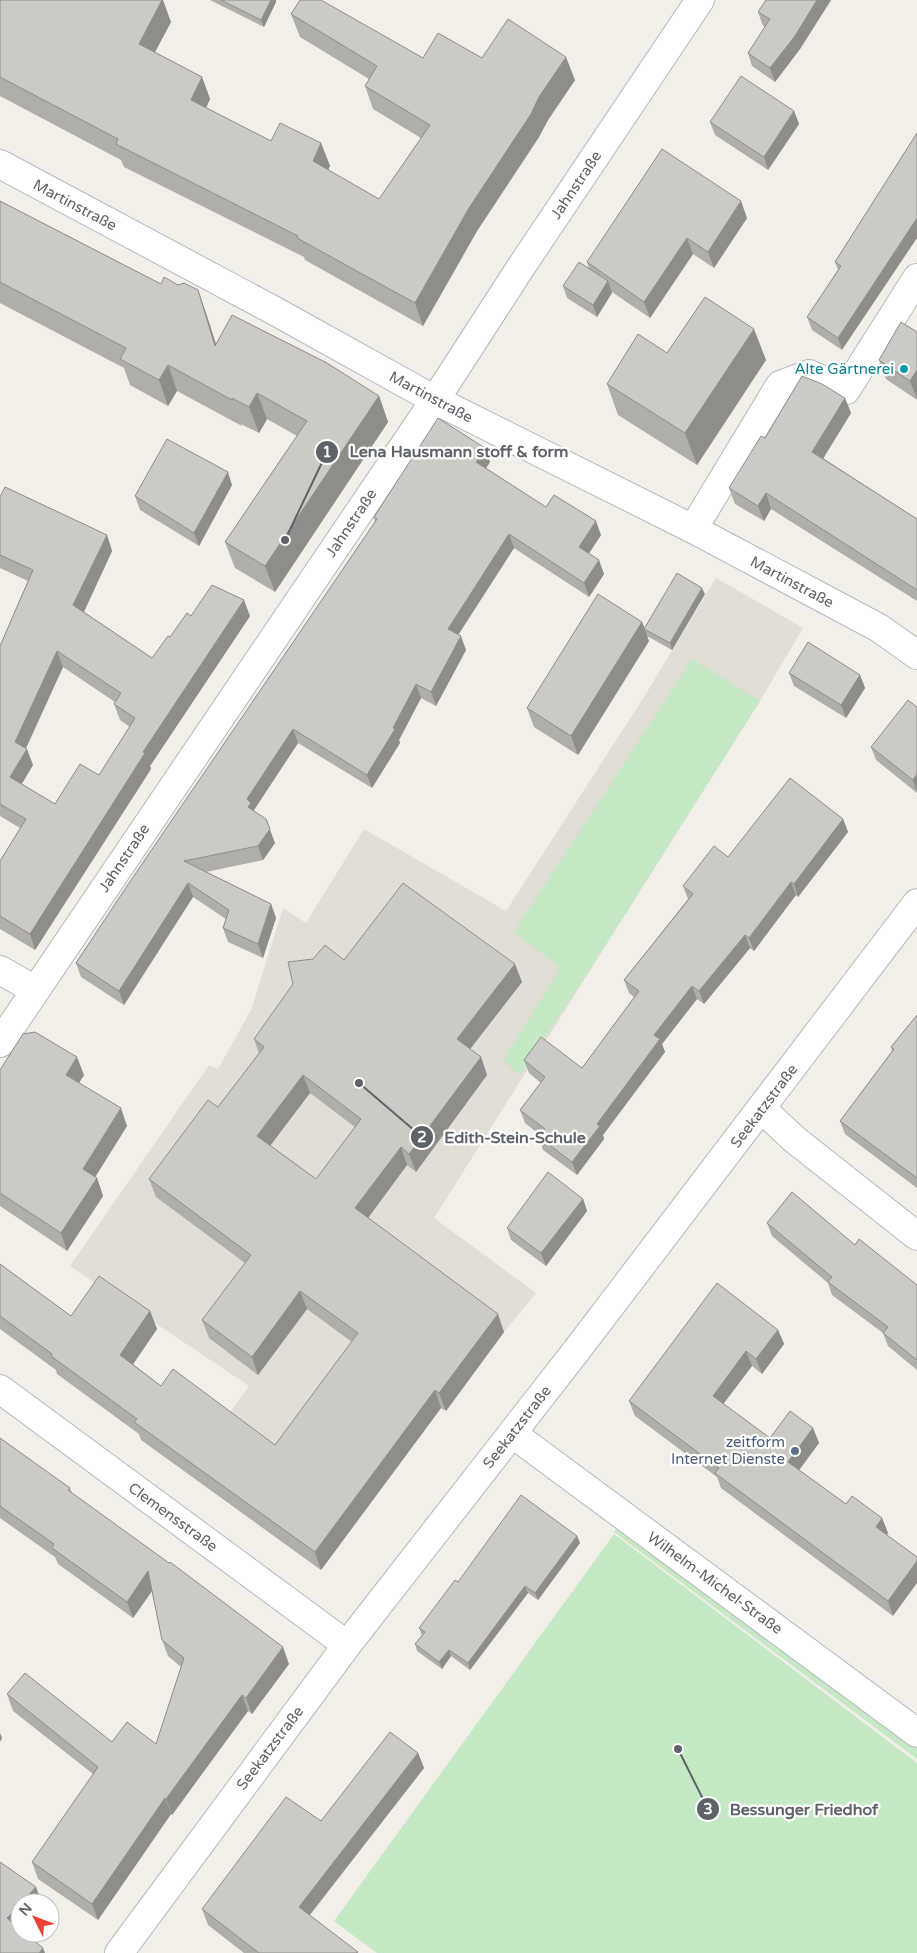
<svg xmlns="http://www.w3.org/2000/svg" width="917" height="1953" viewBox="0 0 917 1953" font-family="'Varela Round',sans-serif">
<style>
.education{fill:#e1ded6}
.green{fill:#c5e8c5}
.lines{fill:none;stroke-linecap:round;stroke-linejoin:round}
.minor-casing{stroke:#b5b8bc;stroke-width:30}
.minor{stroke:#fff;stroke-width:28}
.wall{fill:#afaea9;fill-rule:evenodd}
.shaded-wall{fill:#8f8d8a}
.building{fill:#cccac5;stroke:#8f8d8a;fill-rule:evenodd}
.culture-dot{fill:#0f9aa8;stroke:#fff;stroke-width:2}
.service-dot{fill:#5c6f8a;stroke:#fff;stroke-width:2}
.labels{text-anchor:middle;stroke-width:4.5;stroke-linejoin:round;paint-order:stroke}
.street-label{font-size:15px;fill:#5f6368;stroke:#fff}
.culture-label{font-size:15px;fill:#0d838f;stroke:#fff;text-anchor:end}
.service-label{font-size:15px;fill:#4e5e75;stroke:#fff;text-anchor:end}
.leader{fill:none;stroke:#5f6368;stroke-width:2}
.callout-dot{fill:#5f6368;stroke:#fff;stroke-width:2}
.mark-label{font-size:15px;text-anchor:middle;font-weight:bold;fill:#fff}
.callout-label{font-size:16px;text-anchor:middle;font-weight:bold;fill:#5f6368;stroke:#fff;stroke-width:4.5;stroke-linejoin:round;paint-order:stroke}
</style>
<rect width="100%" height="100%" fill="#f1efe8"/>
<path class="education" d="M716 578 803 628 760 701 434 1218 536 1293 504 1332 446 1411 441 1408 321 1570 187 1473 249 1386 70 1266 209 1065 218 1069 251 1010 283 908 306 923 364 829 506 911 644 697Z"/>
<path class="green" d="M692 659 760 701 585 977 520 1075 503 1061 560 968 514 932Z
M621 1522 917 1741V1759L614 1532Z
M614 1534 917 1763V1953H377L334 1921Z"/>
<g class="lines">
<defs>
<path id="minor" d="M0 164 273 310 435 400 693 529 834 604 879 628 917 655
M693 529 780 385 809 374 846 390 917 278
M0 970 35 990
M0 1043 435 400 521 267 700 0
M762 1109 794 1139 917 1236
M0 1389 347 1645
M513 1434 917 1733
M119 1953 347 1645 580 1346 917 903"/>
</defs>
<use href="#minor" class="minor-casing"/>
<use href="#minor" class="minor"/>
</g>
<path class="wall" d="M0 0 171 22 155 52 202 77 210 99 206 108 271 141 321 143 330 166 328 170 379 199 421 138 373 109 365 86 369 79 300 37 291 14 423 58H482L575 80 548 120 539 137 477 231 423 326 305 260 304 257 124 167 121 160 0 96Z
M210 0H276V2L264 27Z
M766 0H831L800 49 775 82 752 66 748 53 765 27 763 26 758 12Z
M794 111 799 124 768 170 715 135 710 122Z
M917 133 842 350 812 330 807 317 838 270 835 262Z
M0 201 161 284 178 285 198 290 207 316 216 345 379 396 388 422 275 592 235 568 225 542 297 436 267 419 259 433 241 424 242 426 177 391 168 406 130 385 124 368 0 303Z
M747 218 714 268 693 254 650 318 612 292 597 317 567 298 563 286 589 269 587 262Z
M917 332V400L886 379 879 360Z
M667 353 766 360 697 465 618 415 607 384Z
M845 398 851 413 823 458 917 519V601L771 509 764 521 735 504 729 488 765 438Z
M490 462 486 468 546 507 601 535 589 553 604 574 589 597 514 548 458 635 466 650 436 706 421 698 399 740 400 743 372 788 298 743 254 810 275 843 263 860 206 872 271 904 276 918 263 958 228 942 223 928 226 919 193 897 124 1005 81 977 76 963 375 522 374 517Z
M232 485 199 546 140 510 135 496Z
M0 497 107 535 112 551 84 612 152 658 170 637 191 616H250L150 766 151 769 35 950 0 929V861L20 828 0 816V646L28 581 0 568ZM63 667 115 702 114 704 120 720 130 727 99 775 55 804 22 784 33 765 26 749Z
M705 594 672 650 647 636 649 641 578 755 534 727 527 708 642 622 645 628Z
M789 673 860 675 865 688 846 718 794 686Z
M917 707V793L876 760 871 747Z
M843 819 848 832 798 897 796 895 754 951 750 948 704 1004 697 999 662 1044 665 1052 603 1135 604 1139 577 1175 543 1150 539 1137 540 1135 525 1123 520 1110 541 1083 529 1073 524 1060 582 1068 634 997 629 993 624 980 688 899 683 886 728 857Z
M344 960 522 982 470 1049 481 1057 487 1075 416 1172 407 1165 368 1218 504 1332 446 1411 441 1408 321 1570 141 1440 139 1434 57 1374 56 1370 0 1329V1264L71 1316 150 1311 157 1329 133 1364 161 1386 275 1445 352 1342 307 1309 258 1375 209 1338 202 1320 245 1263 156 1197 149 1179 218 1107 259 1053 254 1039ZM310 1093 355 1127 316 1179 270 1145Z
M917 1015V1188L845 1134 840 1121 892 1051 891 1047Z
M0 1070 84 1075 79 1083 127 1126 95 1177 97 1178 103 1196 67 1251 0 1206Z
M583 1199 587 1211 546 1266 511 1240 507 1228Z
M767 1223 855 1245 917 1285V1370L888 1346 883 1333 832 1295 828 1283 772 1236Z
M778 1330 784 1344 762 1374 752 1366 723 1404 770 1438 813 1428 819 1443 799 1470 846 1504 882 1518 888 1533 887 1535 893 1616 721 1488 717 1477 635 1416 629 1401Z
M0 1438 70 1488 72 1493 289 1664 252 1714 248 1711 172 1815 171 1814 98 1920 38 1879 32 1862 93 1774 13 1711 7 1694 112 1742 156 1744 181 1667 168 1656 162 1640 152 1591 133 1618 58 1564 55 1557 0 1518Z
M577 1536 580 1543 538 1600 528 1593 470 1670 451 1656 442 1669 417 1651 415 1644 422 1635 419 1628 458 1582Z
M418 1753 424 1768 310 1915 358 1953H244L208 1925 202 1909 321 1821Z"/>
<path class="shaded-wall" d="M162 0H163L171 22 147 67 139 44Z
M271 0H276V2L264 27 261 20Z
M817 0H831L800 49 775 82 770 68Z
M566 57 575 80 548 120 539 137 477 231 423 326 415 303 469 208 539 97Z
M202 77 210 99 199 123 191 100Z
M794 111 799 124 768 170 764 157Z
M321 143 330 166 321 184 313 161Z
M741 201 747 218 714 268 708 252Z
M917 218V238L842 350 838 338Z
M687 238 693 254 650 318 644 302Z
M608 281 612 293 597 317 593 305Z
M198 290 207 316 225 372 215 346Z
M754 329 766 360 697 465 685 433Z
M168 365 177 391 168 406 159 380Z
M917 370V399L910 381Z
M257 393 267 419 259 433 249 407Z
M379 396 388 422 275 592 265 566Z
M845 398 851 413 818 467 812 452Z
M485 448 490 462 481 476 476 462Z
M228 472 232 485 199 546 194 533Z
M766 493 771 509 764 521 758 506Z
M596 521 601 535 584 561 579 547Z
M509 534 514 548 453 643 448 629Z
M107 535 112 551 79 622 73 605Z
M599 560 604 574 589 597 584 583Z
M702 588 705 594 672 650 670 643Z
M244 600 250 616 150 766 151 769 35 950 30 934 143 752Z
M642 622 649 641 578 755 571 736Z
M461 636 466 650 436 706 431 692Z
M57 651 63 667 21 758 15 742Z
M860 675 865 688 846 718 841 705Z
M416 684 421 698 399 740 400 743 372 788 367 775Z
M293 729 298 743 254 810 256 816 248 807 247 799Z
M27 749 33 765 16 793 10 777Z
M917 774V792L913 780Z
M266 819 275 843 263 860 258 846Z
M843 819 848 832 798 897 794 884Z
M791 882 796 895 754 951 749 938Z
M188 883 193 897 124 1005 119 991Z
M271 904 276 918 263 958 258 944Z
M745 935 750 948 704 1004 699 991Z
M515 964 522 982 464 1057 457 1039Z
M692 986 697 999 662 1044 665 1052 603 1135 604 1139 577 1175 572 1162 654 1035Z
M77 1057 84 1075 72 1093 66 1075Z
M481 1057 487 1075 416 1172 409 1154Z
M303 1075 310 1093 264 1154 257 1136Z
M121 1108 127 1126 89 1187 83 1169Z
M401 1147 407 1165 362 1226 355 1208Z
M97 1178 103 1196 67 1251 61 1233Z
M583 1199 587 1211 546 1266 541 1253Z
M300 1291 307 1309 258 1375 252 1357Z
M150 1311 157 1329 127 1373 120 1355Z
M498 1314 504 1332 446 1411 439 1393Z
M778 1330 784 1344 762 1374 756 1359Z
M746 1351 752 1366 718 1411 713 1396Z
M435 1390 441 1408 321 1570 315 1552Z
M813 1428 819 1443 794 1477 788 1462Z
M882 1518 888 1533 881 1542 876 1527Z
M577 1536 580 1543 538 1600 535 1593Z
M917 1561V1583L893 1616 888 1601Z
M148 1571 154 1588 133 1618 127 1602Z
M525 1586 528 1593 470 1670 468 1663Z
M283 1647 289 1664 252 1714 246 1698Z
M449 1650 451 1656 442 1669 439 1662Z
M242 1695 248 1711 172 1815 166 1799Z
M0 1733 2 1738 0 1742Z
M418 1753 424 1768 304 1922 299 1907Z
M165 1798 171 1814 98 1920 92 1904Z
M36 1887 41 1900 38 1903H20Z
M20 1903V1922L11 1931 7 1918Z
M43 1948 45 1953H39Z"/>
<path class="building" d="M0 0H162L139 44 202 77 191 100 271 141 280 123 321 143 313 161 379 199 430 125 365 86 377 66 291 14 300 0H321L423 58 438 33 482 58 508 19 566 57 539 97 531 114 469 208 415 303 297 238 298 236 116 144 118 139 0 77Z
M221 0H271L261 20Z
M766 0H817L795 36 770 68 748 53 770 19 758 12Z
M741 76 794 111 764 157 710 122Z
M917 133V218L838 338 807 317 841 266 835 262Z
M662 149 741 201 708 252 687 238 644 302 587 262Z
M0 201 161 284 164 277 178 285 184 283 198 290 215 346 232 315 327 363 379 396 265 566 225 542 307 421 257 393 249 407 232 398V400L168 365 159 380 120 359 126 348 0 282Z
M579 262 608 281 593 305 563 286Z
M705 297 754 329 685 433 607 384 638 334 667 353Z
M901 322 917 332V370L910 381 879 360Z
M802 376 822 384 845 398 812 452 917 519V590L766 493 758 506 729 488 761 436 765 438Z
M438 418 485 448 476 462 546 507 554 495 596 521 579 547 599 560 584 583 509 534 448 629 461 636 431 692 416 684 393 728 395 729 367 775 293 729 247 799 251 803 248 807 266 819 270 829 258 846 184 861 271 904 258 944 223 928 229 910 188 883 119 991 76 963 127 886 377 519 374 517Z
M167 439 228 472 194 533 135 496Z
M5 487 107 535 73 605 152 658 168 636 170 637 187 613 191 616 212 585 244 600 143 752 145 753 30 934 0 916V861L26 819 0 804V646L33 570 0 555V497ZM57 651 121 693 114 704 135 718 99 775 80 764 55 804 10 777 27 749 15 742Z
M677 573 702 588 670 643 644 629Z
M598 594 642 622 571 736 527 708Z
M808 642 860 675 841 705 789 673Z
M908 700 917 707V774L913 780 871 747Z
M790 778 843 819 794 884 791 882 749 938 745 935 699 991 692 986 654 1035 660 1039 597 1124 600 1126 572 1162 539 1137 545 1129 520 1110 545 1077 524 1060 541 1037 582 1068 639 991 624 980 693 894 683 886 714 846 728 857Z
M403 883 515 964 457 1039 481 1057 409 1154 401 1147 355 1208 498 1314 439 1393 435 1390 315 1552 134 1422 137 1419 51 1356 52 1354 0 1316V1264L71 1316 99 1276 150 1311 120 1355 161 1386 173 1369 275 1445 358 1333 300 1291 252 1357 202 1320 251 1255 149 1179 208 1100 218 1107 264 1047 254 1039 293 984 288 962 313 959 325 945 344 960ZM303 1075 361 1119 316 1179 257 1136Z
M917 1015V1178L840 1121 894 1049 891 1047Z
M35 1032 77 1057 66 1075 121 1108 83 1169 97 1178 61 1233 0 1193V1070L23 1034Z
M548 1172 583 1199 541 1253 507 1228Z
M792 1192 855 1245 859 1239 917 1285V1360L883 1333 888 1327 828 1282 832 1277 767 1223Z
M717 1283 778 1330 756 1359 746 1351 713 1396 770 1438 790 1411 813 1428 788 1462 846 1504 852 1496 882 1518 876 1527 917 1557V1561L888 1601 715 1473 719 1468 629 1401Z
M0 1438 70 1488 68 1490 169 1563 170 1562 283 1647 246 1698 242 1695 166 1799 165 1798 92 1904 32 1862 98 1767 7 1694 25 1673 112 1742 127 1722 156 1744 184 1658 162 1640 148 1571 127 1602 52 1548 54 1544 0 1506Z
M521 1495 577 1536 535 1593 525 1586 468 1663 449 1650 439 1662 415 1644 425 1632 419 1628 455 1580 458 1582Z
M390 1732 418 1753 299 1907 358 1952 356 1953H259L202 1909 286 1797 321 1821Z
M0 1862 36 1887 7 1918 20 1929V1933H25L43 1948 39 1953H0Z"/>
<circle class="culture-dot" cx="904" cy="369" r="5"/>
<circle class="service-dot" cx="795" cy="1451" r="5"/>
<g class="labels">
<g class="street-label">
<text transform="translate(576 185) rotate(-56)" y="5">Jahnstraße</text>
<text transform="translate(75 205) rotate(28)" y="5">Martinstraße</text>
<text transform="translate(431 397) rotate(28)" y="5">Martinstraße</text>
<text transform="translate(351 523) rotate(-56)" y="5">Jahnstraße</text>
<text transform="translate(792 582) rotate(28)" y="5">Martinstraße</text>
<text transform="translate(124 858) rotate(-56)" y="5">Jahnstraße</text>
<text transform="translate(764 1106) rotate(-53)" y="5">Seekatzstraße</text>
<text transform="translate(517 1427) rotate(-52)" y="5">Seekatzstraße</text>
<text transform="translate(173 1517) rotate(36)" y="5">Clemensstraße</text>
<text transform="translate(715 1583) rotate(36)" y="5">Wilhelm-Michel-Straße</text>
<text transform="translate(270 1748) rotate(-53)" y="5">Seekatzstraße</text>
</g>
<g class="culture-label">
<text x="894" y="374">Alte Gärtnerei</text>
</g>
<g class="service-label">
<text x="785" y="1447">zeitform<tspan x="785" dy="17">Internet Dienste</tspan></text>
</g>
</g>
<path class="leader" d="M285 540L327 452M359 1083L422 1137M678 1749L708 1809"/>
<g class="callout-dot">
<circle cx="285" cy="540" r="5"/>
<circle cx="359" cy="1083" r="5"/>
<circle cx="678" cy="1749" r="5"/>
<circle cx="327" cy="452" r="12"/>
<circle cx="422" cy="1137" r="12"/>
<circle cx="708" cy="1809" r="12"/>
</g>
<g class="mark-label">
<text x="327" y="457">1</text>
<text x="422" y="1142">2</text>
<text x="708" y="1814">3</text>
</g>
<g class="callout-label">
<text x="459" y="457">Lena Hausmann stoff &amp; form</text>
<text x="515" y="1143">Edith-Stein-Schule</text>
<text x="804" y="1815">Bessunger Friedhof</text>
</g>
<g transform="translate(35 1918) rotate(312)"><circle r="24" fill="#ffffff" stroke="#bfc1c3"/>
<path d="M0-4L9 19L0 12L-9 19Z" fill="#ea4335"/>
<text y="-8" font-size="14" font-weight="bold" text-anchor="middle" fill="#5f6368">N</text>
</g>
</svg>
